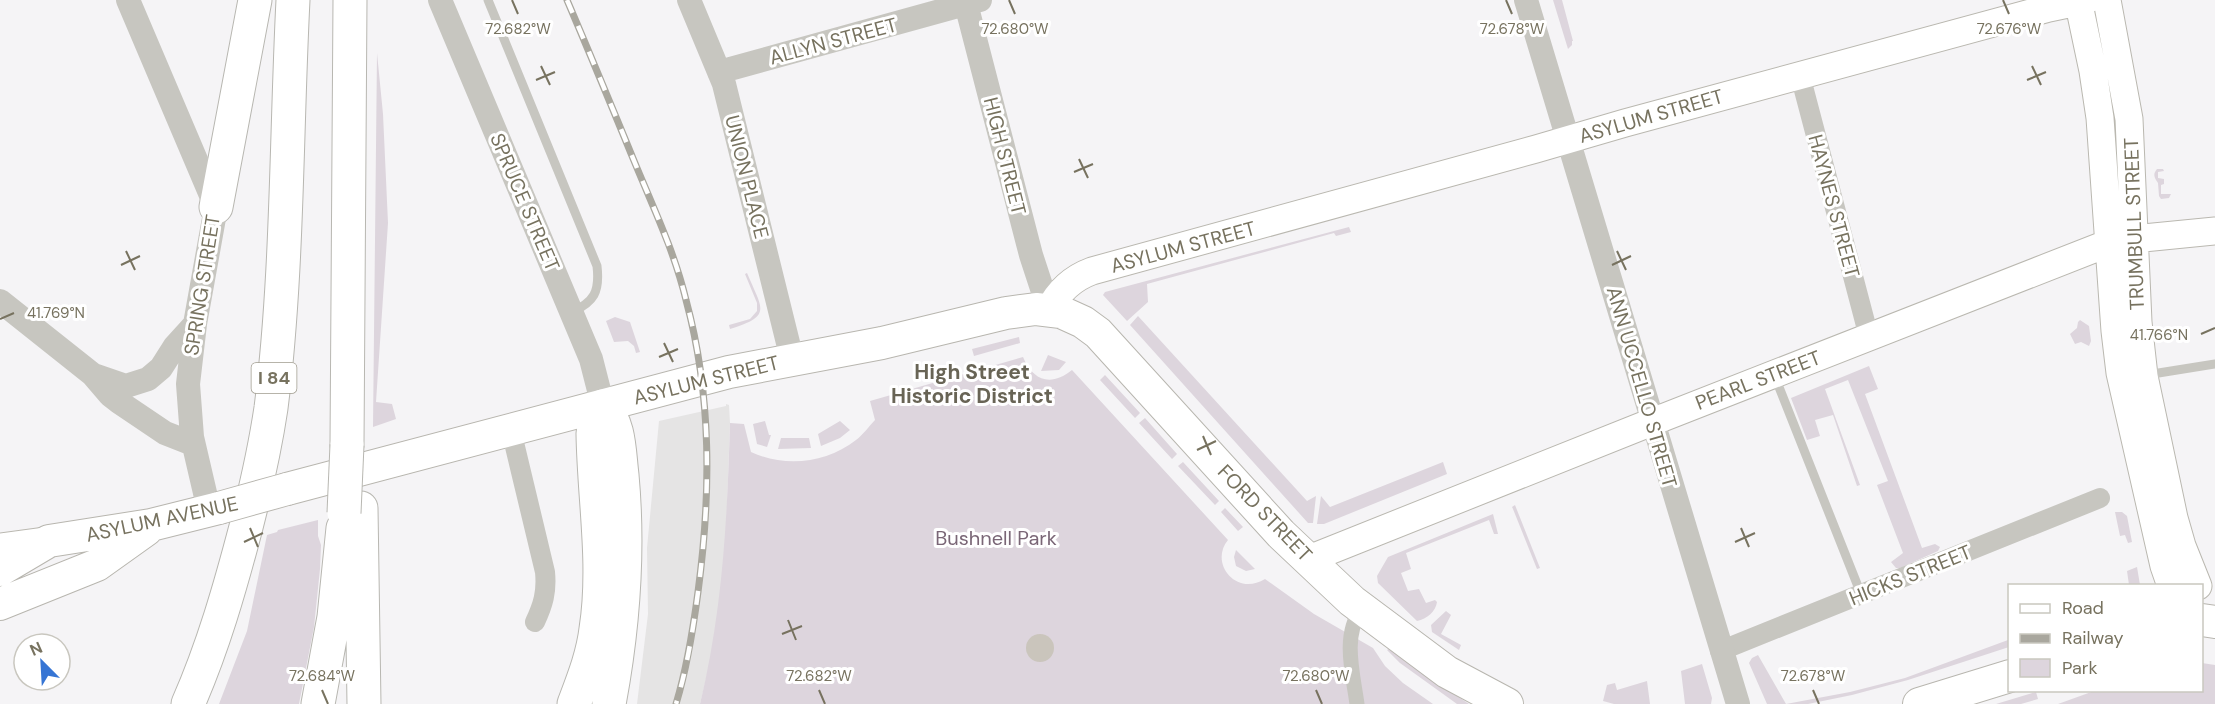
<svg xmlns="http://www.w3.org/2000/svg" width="2215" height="704" viewBox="0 0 2215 704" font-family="'DM Sans',sans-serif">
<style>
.built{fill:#e5e4e4}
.green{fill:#ddd5dd}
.water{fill:#cac5bc}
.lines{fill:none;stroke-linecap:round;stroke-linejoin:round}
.secondary-casing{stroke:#bab8b0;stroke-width:29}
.primary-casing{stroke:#b8b6af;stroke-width:34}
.motorway-casing{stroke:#b8b7b1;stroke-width:35}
.service{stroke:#c7c6c0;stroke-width:9}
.pedestrian{stroke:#c7c6c0;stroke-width:15}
.minor{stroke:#c7c6c0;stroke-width:20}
.tertiary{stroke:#c7c6c0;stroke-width:24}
.secondary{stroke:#fff;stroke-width:27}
.primary{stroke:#fff;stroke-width:32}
.motorway{stroke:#fff;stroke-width:33}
.rail-casing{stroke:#a9a79e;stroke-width:7}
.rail{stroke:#fff;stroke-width:4.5;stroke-dasharray:14;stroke-linecap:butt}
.primary-bridge-casing{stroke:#b8b6af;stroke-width:34;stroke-linecap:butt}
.motorway-bridge-casing{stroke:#b8b7b1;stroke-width:35;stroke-linecap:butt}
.primary-bridge{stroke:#fff;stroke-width:32}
.motorway-bridge{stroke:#fff;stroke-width:33}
.ticks{fill:none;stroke:#77725f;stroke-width:2}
.labels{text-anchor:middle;stroke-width:6;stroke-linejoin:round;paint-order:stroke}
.shield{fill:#fff;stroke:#a09c8f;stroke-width:1.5}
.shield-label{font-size:18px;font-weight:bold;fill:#77725f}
.street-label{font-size:20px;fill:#77725f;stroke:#fff}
.park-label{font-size:20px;fill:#7a6676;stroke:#fff}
.neighbourhood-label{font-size:21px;font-weight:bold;fill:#686455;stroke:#fff}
.ticks-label{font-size:15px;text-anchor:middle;fill:#77725f;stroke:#fff;stroke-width:6;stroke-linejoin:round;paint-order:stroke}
</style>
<rect width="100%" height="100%" fill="#f5f4f6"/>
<path class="built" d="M726 404 729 405 730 423 726 535 720 600 710 662 700 704H637L648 614 647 548 659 421 726 406Z"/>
<path class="green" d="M1553 0H1562L1573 41H1572V45L1568 49Z
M377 53 383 114 388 223 376 402 392 404 396 419 373 427Z
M2157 169H2163L2164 171 2158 172V178L2164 179V184L2161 185V194H2171L2169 198 2161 199 2159 196 2158 183C2155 178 2152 175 2157 169Z
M1349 227 1351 232 1336 236 1334 233 1147 284 1148 302 1127 321 1103 295 1105 292Z
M747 273C762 309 773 316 730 329L729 325 750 319 757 311V303L745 274Z
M1138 316 1307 501 1316 496 1313 523H1308L1130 325Z
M615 317 630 322 640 352 636 353 634 346 628 341 614 342 606 321Z
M2080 320 2089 326 2091 341 2089 346 2081 342 2075 344 2070 334 2077 328 2078 322Z
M1019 337 1020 343 974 356 972 349Z
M1048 355 1066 362 1059 370 1041 371Z
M1023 357C1033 381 1051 387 1072 370L1228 540C1209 563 1236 597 1265 579L1314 614 1373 648 1385 666 1403 683 1433 704H700C723 608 727 521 730 423L744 424 751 452C786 468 826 463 856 440 863 435 869 426 875 420L870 401Z
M1869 366 1878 389 1865 394 1922 548 1935 544 1940 547 1938 551 1900 568H1896L1891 562 1903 553 1877 485 1888 481 1848 380 1825 389 1860 485 1857 486 1833 415 1815 420 1820 436 1807 440 1791 398Z
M1105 375 1140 413 1135 418 1100 380Z
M1145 418 1177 454 1172 459 1139 423Z
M765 421 769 435H771L767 447 757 444 753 424Z
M840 421 850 430 840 438 821 446 818 434Z
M781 438H809L811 448 778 449Z
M1183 462 1219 501 1215 505 1178 466Z
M1443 462 1447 474 1324 524H1317L1321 496 1330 507Z
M1515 505 1540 568 1537 569 1513 509 1512 507Z
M1225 508 1243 527 1238 531 1221 512Z
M2115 512H2122L2127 516 2132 542 2128 543 2125 535 2120 536Z
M1493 514 1498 534H1494L1489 520 1406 553 1411 569 1401 573 1408 591 1419 589 1426 603 1435 600 1437 602C1436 611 1427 619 1417 621L1378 583 1377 576 1388 557Z
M318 520V536L321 545 320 569 314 627 299 704H219L247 631 267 535 277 532 278 530Z
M1236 550 1255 569 1246 571 1236 566 1234 557Z
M2137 567 2140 585H2129L2127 571Z
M1446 611 1451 615 1441 634 1461 645 1459 650 1432 632 1431 625Z
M2008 640 2009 647 1908 680 1852 695 1808 704H1767L1749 663 1752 658 1758 655 1786 704 1850 692 1905 678Z
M1391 647 1439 684 1469 704H1457L1400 663 1387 650Z
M2202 663 2215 665V704H2058L2094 691 2202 690Z
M1702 664 1712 698 1711 704H1685L1681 671Z
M1647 681 1650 704H1614L1603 701 1607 685 1615 683 1617 690Z
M2036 692 2038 699 2021 704H1996Z"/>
<path class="water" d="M1026 648a14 14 0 1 1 28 0a14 14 0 1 1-28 0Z"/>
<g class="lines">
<defs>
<path id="secondary" d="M2078 0 2093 71 2100 118 2115 331 2120 373 2164 566 2171 586
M2107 0 2129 119 2138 322 2144 376 2174 518 2182 546 2198 586
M1049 310C1058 292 1073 278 1092 271L1536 149 1625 123 2049 8 2087 0
M0 547 46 541
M1309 559 1652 422 2109 243 2123 240 2215 231"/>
<path id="primary" d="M287 489 729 372 882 343 1006 313 1036 309 1061 312 1083 322 1098 333 1281 534 1352 601 1447 672 1507 704
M0 570 49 541 151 525 219 508
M0 604 97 565 146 530
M2202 620 2215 622
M1919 704 2010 676"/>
<path id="motorway" d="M216 207 255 0
M347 445 350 0
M361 508 364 704
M188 704C213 647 230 588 246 527 256 488 265 448 271 408 288 273 286 136 293 0
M318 704 334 617 343 528
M574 704C583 680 593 655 596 629 606 564 594 499 593 434L595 418 603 406C620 424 619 451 622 475 629 551 623 629 609 704"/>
</defs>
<use href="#secondary" class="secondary-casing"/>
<use href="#primary" class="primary-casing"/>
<use href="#motorway" class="motorway-casing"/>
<path class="service" d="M488 0 597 266C600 292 594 302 572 312
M2146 375 2215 364
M1775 377 1861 594"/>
<path class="pedestrian" d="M1357 704C1353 674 1342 636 1361 610"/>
<path class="minor" d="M1800 75 1869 337
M511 430 545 572C547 592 543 605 535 622
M1720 651 2100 498"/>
<path class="tertiary" d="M128 0 216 207 195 324 188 384 192 437 209 510
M440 0 591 359 603 406
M689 0 724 84 792 359
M965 0 1031 255 1049 310
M1526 0 1738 704
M719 72 980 0
M0 301 92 374 110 395 119 402 165 433 193 444
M94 375 126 386 148 379 161 368 175 346 195 324"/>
<use href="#secondary" class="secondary"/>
<use href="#primary" class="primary"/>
<use href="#motorway" class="motorway"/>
<defs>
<path id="rail" d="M567 0C591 56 614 112 637 168 655 211 675 254 686 300 712 396 711 494 698 592 693 630 687 668 676 704"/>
</defs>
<use href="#rail" class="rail-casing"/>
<use href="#rail" class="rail"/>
<defs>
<path id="primary-bridge" d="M219 508 287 489"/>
<path id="motorway-bridge" d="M344 513 347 445"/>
</defs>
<use href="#primary-bridge" class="primary-bridge-casing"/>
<use href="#motorway-bridge" class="motorway-bridge-casing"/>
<use href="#primary-bridge" class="primary-bridge"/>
<use href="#motorway-bridge" class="motorway-bridge"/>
</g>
<path class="ticks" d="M512 0 518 14M1009 0 1015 14M1506 0 1512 14M2003 0 2009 14M541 66 550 85M2032 66 2041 85M536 80 555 72M2027 80 2046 72M1079 159 1088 178M1074 172 1093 164M126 251 135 270M1617 251 1626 270M121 265 140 256M1612 265 1631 256M0 319 14 313M2201 334 2215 328M664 343 673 362M659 357 678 349M1203 436 1211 455M1197 450 1216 441M250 528 258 547M1741 528 1749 547M244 542 263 533M1735 542 1755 533M788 620 796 640M782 634 802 626M322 690 328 704M819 690 825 704M1316 690 1322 704M1813 690 1819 704"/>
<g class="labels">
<rect class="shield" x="251.5" y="363" width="45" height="30" rx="4.5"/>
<g class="shield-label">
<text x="274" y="384">I 84</text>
</g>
<g class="street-label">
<text transform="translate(833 41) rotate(-15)" y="7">ALLYN STREET</text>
<text transform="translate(1651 116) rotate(-16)" y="7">ASYLUM STREET</text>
<text transform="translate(1005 156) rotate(76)" y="7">HIGH STREET</text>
<text transform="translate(747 177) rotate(76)" y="7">UNION PLACE</text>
<text transform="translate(525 202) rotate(67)" y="7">SPRUCE STREET</text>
<text transform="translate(1834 206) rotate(75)" y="7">HAYNES STREET</text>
<text transform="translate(2134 224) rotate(-92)" y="7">TRUMBULL STREET</text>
<text transform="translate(1183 247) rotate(-15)" y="7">ASYLUM STREET</text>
<text transform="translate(202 285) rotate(-81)" y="7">SPRING STREET</text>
<text transform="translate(706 380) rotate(-14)" y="7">ASYLUM STREET</text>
<text transform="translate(1758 380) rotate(-21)" y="7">PEARL STREET</text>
<text transform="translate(1642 387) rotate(74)" y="7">ANN UCCELLO STREET</text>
<text transform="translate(1265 513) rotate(46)" y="7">FORD STREET</text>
<text transform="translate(162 519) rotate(-12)" y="7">ASYLUM AVENUE</text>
<text transform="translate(1910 575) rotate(-22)" y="7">HICKS STREET</text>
</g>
<g class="park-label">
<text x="996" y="545">Bushnell Park</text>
</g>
<g class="neighbourhood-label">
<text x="972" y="379">High Street<tspan x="972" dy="24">Historic District</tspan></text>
</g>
</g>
<g class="ticks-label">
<text x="2009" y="34">72.676°W</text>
<text x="518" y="34">72.682°W</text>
<text x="1015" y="34">72.680°W</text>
<text x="1512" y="34">72.678°W</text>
<text x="56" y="318">41.769°N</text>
<text x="2159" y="340">41.766°N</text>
<text x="322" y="681">72.684°W</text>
<text x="819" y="681">72.682°W</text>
<text x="1316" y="681">72.680°W</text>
<text x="1813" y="681">72.678°W</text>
</g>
<rect x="2008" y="584" width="195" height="108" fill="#ffffff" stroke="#c9c7bf" stroke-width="1.5"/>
<rect x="2020" y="604" width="30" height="9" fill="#ffffff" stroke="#c9c7bf" stroke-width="1.5"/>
<text x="2062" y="614" font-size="18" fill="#77725f">Road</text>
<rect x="2020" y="634" width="30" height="9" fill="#a9a79e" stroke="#c9c7bf" stroke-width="1.5"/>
<text x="2062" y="644" font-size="18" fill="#77725f">Railway</text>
<rect x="2020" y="659" width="30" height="18" fill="#ddd5dd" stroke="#c9c7bf" stroke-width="1.5"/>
<text x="2062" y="674" font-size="18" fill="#77725f">Park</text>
<g transform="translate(42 662) rotate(336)"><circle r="28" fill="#ffffff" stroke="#c9c7bf" stroke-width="1.5"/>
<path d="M0-4.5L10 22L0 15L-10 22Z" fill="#3675d4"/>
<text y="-9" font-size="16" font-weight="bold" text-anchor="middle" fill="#77725f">N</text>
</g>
</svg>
